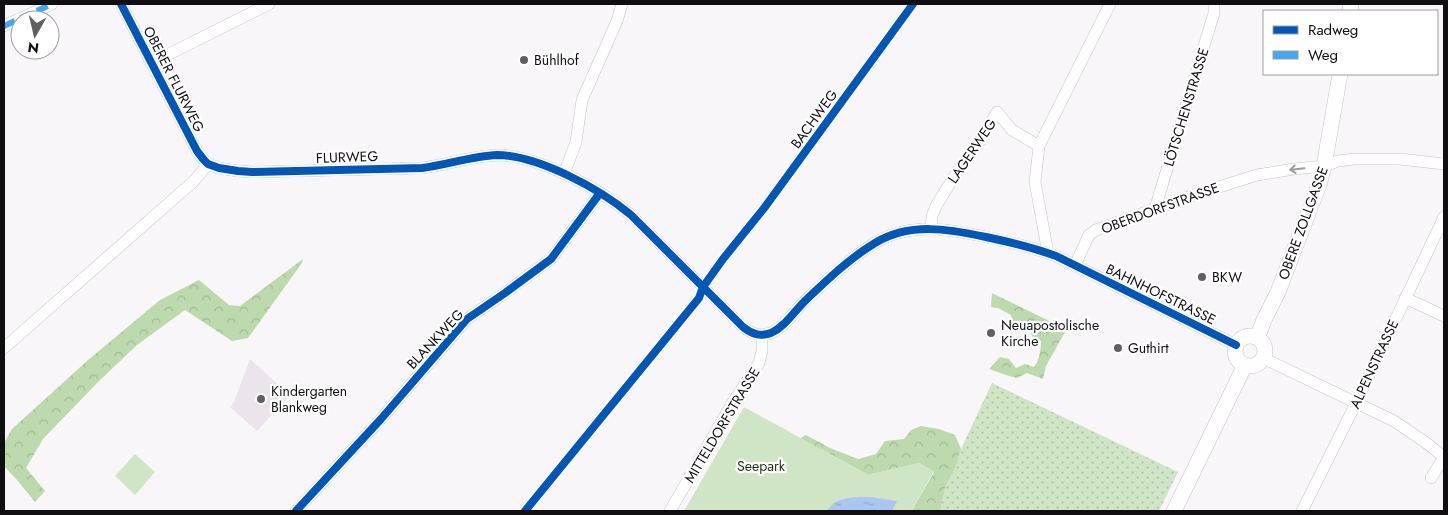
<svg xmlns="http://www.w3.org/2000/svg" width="1448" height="515" viewBox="0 0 1448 515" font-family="Jost,sans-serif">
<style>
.built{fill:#ece4ec}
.grass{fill:url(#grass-dots)}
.forest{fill:url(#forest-crowns)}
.park{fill:#cfe5c5}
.water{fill:url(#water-ripples)}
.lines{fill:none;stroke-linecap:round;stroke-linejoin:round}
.street-casing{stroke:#c5c3c5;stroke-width:12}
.secondary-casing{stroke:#c5c3c5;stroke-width:16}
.street{stroke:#fefefe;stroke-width:11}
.secondary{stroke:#fefefe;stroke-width:15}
.quiet{stroke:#3fa9f5;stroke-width:6;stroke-dasharray:12 6;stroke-linecap:butt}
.cycleway-casing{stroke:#fff;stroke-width:11}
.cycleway{stroke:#0057b8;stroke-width:8}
.oneway{stroke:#9f9e9f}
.poi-dot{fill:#625f62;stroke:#fff;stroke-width:2}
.labels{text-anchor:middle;stroke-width:4.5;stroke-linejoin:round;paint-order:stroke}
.poi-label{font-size:14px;fill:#100e10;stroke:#fff;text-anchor:start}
.street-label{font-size:14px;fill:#100e10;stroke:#fff}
.park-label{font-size:14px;fill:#1a310f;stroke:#fff}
</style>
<defs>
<pattern id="grass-dots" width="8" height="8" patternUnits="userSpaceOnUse" patternTransform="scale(1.25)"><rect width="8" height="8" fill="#cfe5c5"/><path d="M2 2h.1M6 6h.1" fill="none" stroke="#b1c3a8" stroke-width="1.8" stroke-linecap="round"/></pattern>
<pattern id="forest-crowns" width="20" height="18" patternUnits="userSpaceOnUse" patternTransform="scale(1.25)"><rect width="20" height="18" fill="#bcdaae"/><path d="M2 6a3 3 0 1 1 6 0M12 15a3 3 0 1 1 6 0" fill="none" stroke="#a1ba95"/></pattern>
<pattern id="water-ripples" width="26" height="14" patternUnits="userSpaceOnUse" patternTransform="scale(1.25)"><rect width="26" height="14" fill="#adc5f3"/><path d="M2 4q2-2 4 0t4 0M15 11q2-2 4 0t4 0" fill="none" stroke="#94a8cf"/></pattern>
</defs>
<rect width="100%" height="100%" fill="#f9f6f9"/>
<path class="built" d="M250 359 290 395 257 431 230 407 234 402Z"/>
<path class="grass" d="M992 383 1178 472 1159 511H940L945 488 956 466 961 449Z"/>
<path class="forest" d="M303 259 302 263 248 338 232 341 185 310 137 345 98 382 43 439 26 468 45 491 35 502 17 480 4 466V443L12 429 88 360 160 300 199 280 229 305 240 306Z
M992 293 1062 327 1065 332 1046 366 1043 379 1027 373 1017 378 1009 376 989 369 1000 357 1009 359 1016 368 1025 364 1034 367C1039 361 1041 350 1041 341L1032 336 1030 325 1019 332 1013 326 1011 315 998 308 991 307Z
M921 426 939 429 955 435 961 449 956 466 945 488 940 511H915L912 510 934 472 919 463 868 475 821 449 760 511 801 438 806 435 830 448 858 459 876 454 885 441 904 439 911 430Z"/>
<path class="park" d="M744 407 868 475 919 463 934 471 911 511H684Z
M135 454 155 472 135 495 115 476Z"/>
<path class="water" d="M871 497 897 501 892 511H827C836 496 855 497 871 497Z"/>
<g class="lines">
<defs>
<path id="street" d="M121 4 197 151 204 160 208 164 219 168 238 171 252 172 422 168C447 165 472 156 497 155 538 155 600 189 631 215L743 327C752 334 760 337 771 333 786 326 795 310 807 299 828 279 850 258 875 243 910 222 949 229 986 237 1010 242 1034 248 1056 256L1236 345
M4 26 52 4
M151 63 269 4
M1039 146 1110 4
M564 174 576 142 582 100 617 21 622 4
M1155 209 1214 13V4
M931 229 932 216 936 206 957 172 979 142 997 112 1012 130 1039 146 1035 182 1048 253
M1075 265 1089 235 1096 230 1200 193 1257 175 1294 169 1324 166 1338 161 1354 159H1400L1444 164
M1405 298 1444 316
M4 348 194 181 208 164
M1263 358 1394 421 1425 442 1444 457
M1431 478 1444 457
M296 511 381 419 467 319 505 293 551 259 600 193
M670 511 733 402 759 363 762 351V335
M1302 511 1356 403 1444 217"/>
<path id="secondary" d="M1350 11 1351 4
M1235 351a15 15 0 1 1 30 0a15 15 0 1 1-30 0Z
M1257 338 1264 320 1278 292 1319 185 1324 166 1340 74
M1174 511 1245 365"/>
</defs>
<use href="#street" class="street-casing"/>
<use href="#secondary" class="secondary-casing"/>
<use href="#street" class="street"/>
<use href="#secondary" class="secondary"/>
<path class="quiet" d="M4 26 52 4"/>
<defs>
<path id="cycleway" d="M121 4 197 151 204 160 208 164 219 168 238 171 252 172 422 168C447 165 472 156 497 155 538 155 600 189 631 215L743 327C752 334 760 337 771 333 786 326 795 310 807 299 828 279 850 258 875 243 910 222 949 229 986 237 1010 242 1034 248 1056 256L1236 345
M296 511 381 419 467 319 505 293 551 259 600 193
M525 511 699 298 703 287 723 259 765 207 913 4"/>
</defs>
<use href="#cycleway" class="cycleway-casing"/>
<use href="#cycleway" class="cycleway"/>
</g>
<defs><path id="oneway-shaft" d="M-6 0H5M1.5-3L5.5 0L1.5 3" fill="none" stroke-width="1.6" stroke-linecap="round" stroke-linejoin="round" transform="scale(1.25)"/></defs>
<use class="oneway" href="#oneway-shaft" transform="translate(1297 169) rotate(174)"/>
<g class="poi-dot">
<circle cx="524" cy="60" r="5"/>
<circle cx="1202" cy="277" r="5"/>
<circle cx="991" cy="333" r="5"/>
<circle cx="1118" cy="348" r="5"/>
<circle cx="261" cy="399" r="5"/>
</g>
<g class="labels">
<g class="poi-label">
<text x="534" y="65">Bühlhof</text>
<text x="1212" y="282">BKW</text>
<text x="1001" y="330">Neuapostolische<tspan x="1001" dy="16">Kirche</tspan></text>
<text x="1128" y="353">Guthirt</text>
<text x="271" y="396">Kindergarten<tspan x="271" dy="16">Blankweg</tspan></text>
</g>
<g class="street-label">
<text transform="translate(174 79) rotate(63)" y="5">OBERER FLURWEG</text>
<text transform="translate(1186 107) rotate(-73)" y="5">LÖTSCHENSTRASSE</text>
<text transform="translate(814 119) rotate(-54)" y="5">BACHWEG</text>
<text transform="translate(972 151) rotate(-56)" y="5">LAGERWEG</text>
<text transform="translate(347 157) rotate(-2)" y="5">FLURWEG</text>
<text transform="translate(1160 208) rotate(-20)" y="5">OBERDORFSTRASSE</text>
<text transform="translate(1303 223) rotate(-70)" y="5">OBERE ZOLLGASSE</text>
<text transform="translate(1161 294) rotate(26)" y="5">BAHNHOFSTRASSE</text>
<text transform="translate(435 339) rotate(-47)" y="5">BLANKWEG</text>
<text transform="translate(1374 364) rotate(-65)" y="5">ALPENSTRASSE</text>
<text transform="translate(722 425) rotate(-59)" y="5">MITTELDORFSTRASSE</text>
</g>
<g class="park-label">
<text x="761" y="471">Seepark</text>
</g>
</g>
<rect width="1448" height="515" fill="none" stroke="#100e10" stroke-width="10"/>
<rect x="1263" y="10" width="175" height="65" fill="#ffffff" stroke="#9f9f9f"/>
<rect x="1273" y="26" width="25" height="8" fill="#0057b8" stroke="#9f9f9f"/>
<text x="1308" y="35" font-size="15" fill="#100e10">Radweg</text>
<rect x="1273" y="51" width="25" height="8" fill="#3fa9f5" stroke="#9f9f9f"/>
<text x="1308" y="60" font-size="15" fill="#100e10">Weg</text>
<g transform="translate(35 35) rotate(188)"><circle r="24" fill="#ffffff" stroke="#9f9f9f"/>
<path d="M0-4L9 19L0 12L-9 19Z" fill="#625f62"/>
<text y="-8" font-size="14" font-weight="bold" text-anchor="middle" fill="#100e10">N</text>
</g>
</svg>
